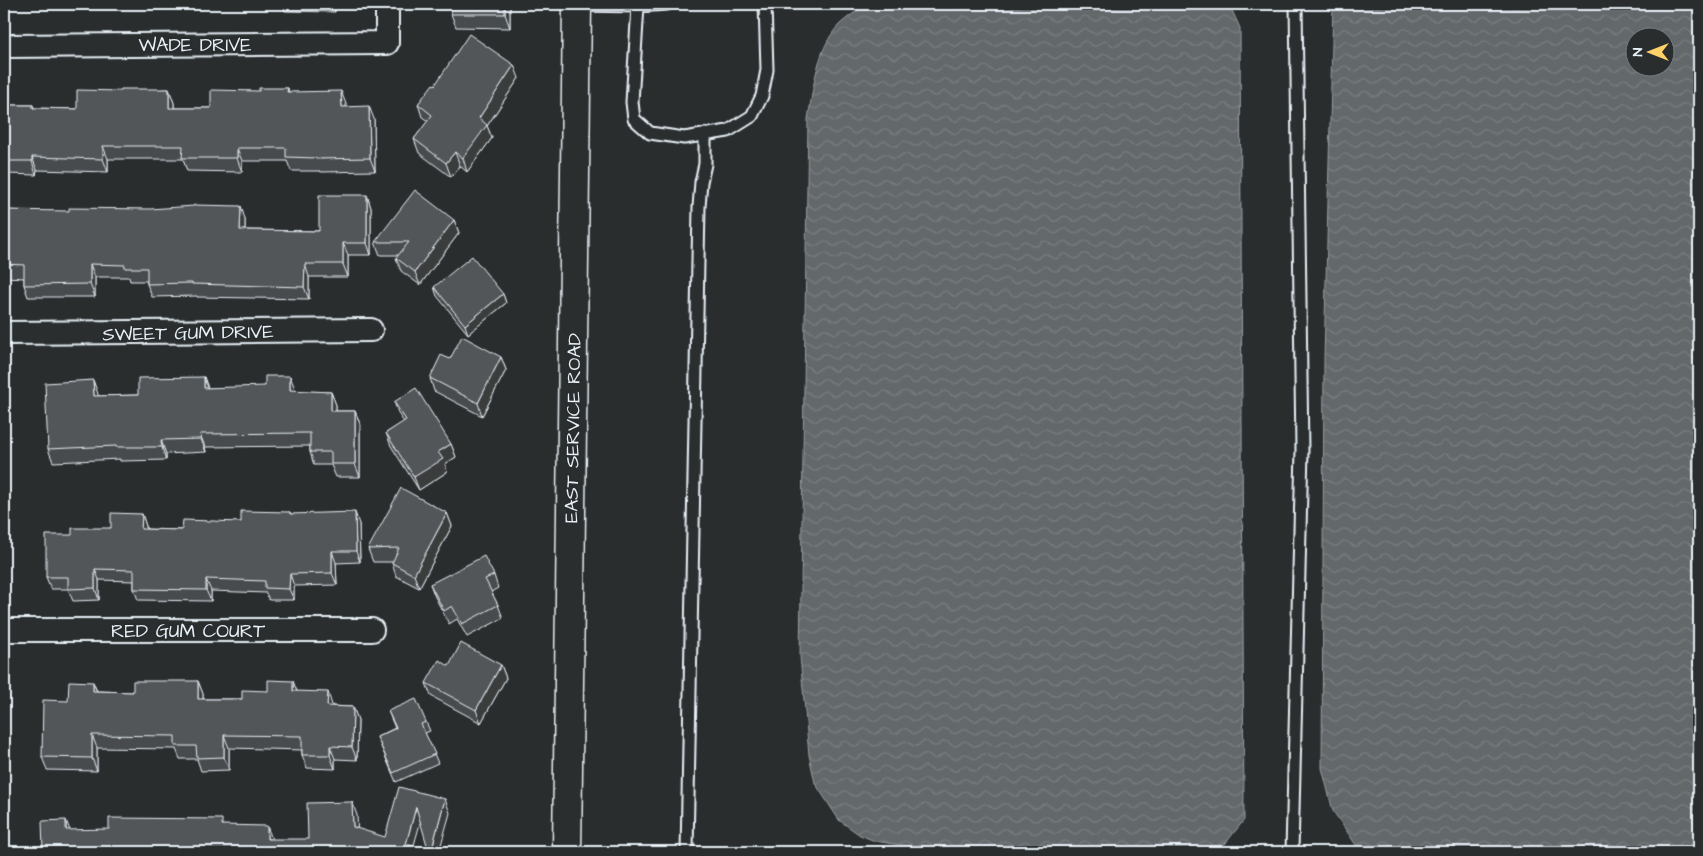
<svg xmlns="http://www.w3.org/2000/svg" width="1703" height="856" viewBox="0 0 1703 856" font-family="'Architects Daughter',sans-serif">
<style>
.water{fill:url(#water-waves);stroke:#989fa3;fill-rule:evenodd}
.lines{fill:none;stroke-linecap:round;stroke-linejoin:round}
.lane-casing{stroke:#e8f1f8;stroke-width:15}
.street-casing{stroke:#e8f1f8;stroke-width:26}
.secondary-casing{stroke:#e8f1f8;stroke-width:31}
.lane{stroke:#2a2d2e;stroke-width:11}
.street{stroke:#2a2d2e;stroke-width:22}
.secondary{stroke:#2a2d2e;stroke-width:28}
.wall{fill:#474b4d;stroke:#e8f1f8}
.shaded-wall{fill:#3a3d3e;stroke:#e8f1f8}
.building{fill:#535759;stroke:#e8f1f8}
.labels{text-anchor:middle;stroke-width:4;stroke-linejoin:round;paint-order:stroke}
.street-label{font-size:19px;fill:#e8f1f8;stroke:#2a2d2e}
</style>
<defs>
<pattern id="water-waves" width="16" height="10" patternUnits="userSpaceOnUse" patternTransform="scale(1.25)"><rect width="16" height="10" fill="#63686b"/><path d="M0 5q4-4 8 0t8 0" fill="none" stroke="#797e81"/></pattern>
</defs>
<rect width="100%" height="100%" fill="#2a2d2e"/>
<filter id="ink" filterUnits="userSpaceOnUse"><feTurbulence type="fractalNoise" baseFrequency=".02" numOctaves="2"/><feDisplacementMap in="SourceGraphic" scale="10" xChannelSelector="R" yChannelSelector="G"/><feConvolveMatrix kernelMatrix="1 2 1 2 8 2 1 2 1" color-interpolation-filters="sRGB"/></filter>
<g filter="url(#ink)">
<path class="water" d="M866 4H1229L1240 28 1244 820 1225 844 1207 852H945L875 841 860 835 839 820 815 783 809 755 800 656 808 119C813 89 817 48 839 25 847 17 858 11 866 4Z
M1333 4H1699V852H1367L1356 845 1333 811 1322 768 1324 360ZM1636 38H1666V68H1636Z"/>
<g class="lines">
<defs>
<path id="lane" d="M577 5 638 6 667 4
M638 6 632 102 634 119 650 133 684 138 728 131 752 116 762 96 767 70 765 4
M687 852 699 207 701 182 705 164V134
M1292 852 1302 450 1296 4"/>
<path id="street" d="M4 46 387 43V4
M4 333 371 330
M4 630H372"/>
<path id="secondary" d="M567 852 577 4"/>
</defs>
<use href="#lane" class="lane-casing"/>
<use href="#street" class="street-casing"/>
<use href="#secondary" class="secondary-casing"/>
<use href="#lane" class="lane"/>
<use href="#street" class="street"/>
<use href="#secondary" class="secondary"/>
</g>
<path class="wall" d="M282 4H335V12L285 11Z
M438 4H510V28L456 27 451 14V5H438Z
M519 78 487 126 492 138 467 172 460 166 451 177 419 153 414 139 428 121 422 117 418 104 435 85Z
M288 88 289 92 346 104V107L374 119 375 171 321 172 320 171H291L287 161H242V172L187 171 183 159H108V172L37 170 36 175 7 174 4 168V105H33L34 108 77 109 121 91 169 89 174 103V108H211L259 91Z
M367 195 371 208V255H348V277H309V299L197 297V296L152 297 147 284V281H130L129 277H95V297H28L24 285V278L4 277V210L245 219V230L319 231Z
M454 220 459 233 420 285 401 271 396 258 398 255H380L375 242Z
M434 287 503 294 506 303 468 334 437 296Z
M501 357 506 370 482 416 434 391 430 378Z
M204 377 208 388 295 389V391L331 392 336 405V411H355L360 424V477H336L331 465H314L310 452V446L205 447 206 452 166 454V460L120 461V459L53 462 48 449 93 380 98 396 138 395Z
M394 402 451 444 456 457 445 464 447 472 419 490 391 446 386 433 404 422 399 415Z
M290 512 291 514 359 524 360 562 336 563 337 585 294 586V600H269L266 593 211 591V601L138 600 134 589V581L99 580V600L73 601 68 589H51L46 577 72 535 111 528 142 514 146 526V529L182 530 241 522Z
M447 513 452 526 419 588 396 576 392 563V562H373L368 549Z
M494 575 498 588 491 592 498 605 503 618 467 637 457 619 449 624 435 597 430 584Z
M501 665 506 678 481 723 431 696 426 683Z
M198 681 203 694V699H242L297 691 332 705V706L353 707 358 720 357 760 335 759V769L307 768 302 755V750L229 748V770L201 771 197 759H180L176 749 97 748V771L47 770 42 757 68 701 93 682 97 691 133 692Z
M388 711 426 722 430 731 425 733 438 763 396 782 377 737 395 728Z"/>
<path class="shaded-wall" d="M332 4H335V12Z
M505 4H510V28L505 14Z
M514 65 519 78 487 126 492 138 467 172 463 158 479 118Z
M169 89 174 103V121L169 108Z
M341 91 346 104 347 120 342 107Z
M369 106 374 119 375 171 370 158Z
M103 146 108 159V172L103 159Z
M237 148 242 161V172L237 158Z
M455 152 460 166 451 177 446 163Z
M32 157 37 170 36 175 32 161Z
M367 195 371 208V255L367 243Z
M241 206 245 219V242L240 230Z
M454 220 459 233 420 285 415 272Z
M343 243 348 255V277L343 264Z
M90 264 95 277V297L90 284Z
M305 264 309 277V299L304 287Z
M503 294 506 303 468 334 465 325Z
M501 357 506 370 482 416 478 403Z
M290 376 295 389 294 404 290 390Z
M204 377 208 390 204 388Z
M93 380 98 394 99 409 94 396Z
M331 392 336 405V424L331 411Z
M355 411 360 424V477L355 464Z
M200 434 205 447 206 452 201 439Z
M161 440 166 454V460L162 447Z
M451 444 456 457 445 464 447 472 419 490 414 477 438 452Z
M355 512 359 524 360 562 356 551Z
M447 513 452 526 419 588 414 575Z
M142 514 146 526V540L141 529Z
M332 551 336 563 337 585 332 573Z
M95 569 99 580V600L95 588Z
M290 574 294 586V600L289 589Z
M206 579 211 591V601L206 590Z
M501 665 506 678 481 723 476 710Z
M198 681 203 694V712L198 699Z
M293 681 298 694 293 691Z
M93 682 98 695 93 691Z
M328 692 332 705V719L327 706Z
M353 707 358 720 357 760 352 747Z
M92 735 97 748V771L92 758Z
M224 735 229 748V770L224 757Z
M330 746 335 759V769L330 755Z
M445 799 450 813 439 852H431Z
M352 802 357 815 358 840 353 827Z
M416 807 421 820 412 852 406 844Z
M66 820 71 833 66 830Z
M267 826 272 839H267Z"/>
<path class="building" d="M451 4H505V14H451Z
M469 34 514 65 479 118 487 125 463 158 455 152 446 163 414 139 432 115 418 104 433 84 435 85Z
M259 88H288L287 92 341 91 342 107 369 106 370 158 316 159V158L286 157V148H237V158H182L183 146H103V159L32 157V161H4V105H33V108L77 109V90L121 91V89H169V108H211V90L259 91Z
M415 190 454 220 415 272 396 258 409 242H375Z
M319 195H367V243H343V264H305L304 287 192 284V283L147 284V268H125V265L90 264V284L24 285V265L4 264V210L69 211V208L150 209 194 206V205L241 206 240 230 319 231Z
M472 256 503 294 465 325 434 287Z
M462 336 501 357 478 403 430 378 441 355 450 359Z
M265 376H290V390L331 392V411H355V464H331V452H310V433L200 434 201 439 161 440 162 447H116V446L48 449 45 383 93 380 94 396 138 395V378L204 377V388L265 386Z
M416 388 451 444 438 452 443 459 414 477 386 433 406 420 394 402Z
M401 488 447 513 414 575 392 563 399 548 368 549Z
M241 511 290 512V514L355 512 356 551H332V573L290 574 289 589 265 588V581L206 579V590L134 589V570L95 569V588L68 589V577H46V535H72V528H111V513L142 514 141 529 182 530 183 520 241 522Z
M484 556 494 575 485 579 498 605 462 624 452 606 444 611 430 584Z
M461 643 501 665 476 710 426 683 439 660 449 666Z
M268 680 293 681V691L328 692 327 706 353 707 352 747 330 746V755H302V736L224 735V757L197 758 196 746H175V736L92 735V758L42 757 43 700 68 701 69 681 93 682V691L133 692V681H198V699H242V690L268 691Z
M416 699 426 722 421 724 435 754 393 773 377 737 396 728 388 711Z
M399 787 445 799 431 852H429L416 807 406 844 426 850V852H43L42 821 66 820V830L109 829V818L222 819V825L267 826V839H308L307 803 352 802 353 827 385 837Z"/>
</g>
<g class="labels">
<g class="street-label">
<text x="195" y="51">WADE DRIVE</text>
<text transform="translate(188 332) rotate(-1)" y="7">SWEET GUM DRIVE</text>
<text transform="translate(572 428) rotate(-89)" y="7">EAST SERVICE ROAD</text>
<text x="188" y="637">RED GUM COURT</text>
</g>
</g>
<rect width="1703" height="856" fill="none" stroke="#2a2d2e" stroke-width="20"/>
<rect x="10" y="10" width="1683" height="836" fill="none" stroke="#e8f1f8" stroke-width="2" filter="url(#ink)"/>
<g transform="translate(1650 52) rotate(270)"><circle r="24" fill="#2a2d2e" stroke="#767b7f"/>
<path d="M0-4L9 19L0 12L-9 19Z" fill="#ffd166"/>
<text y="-8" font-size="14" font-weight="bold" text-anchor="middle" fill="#e8f1f8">N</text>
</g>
</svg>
